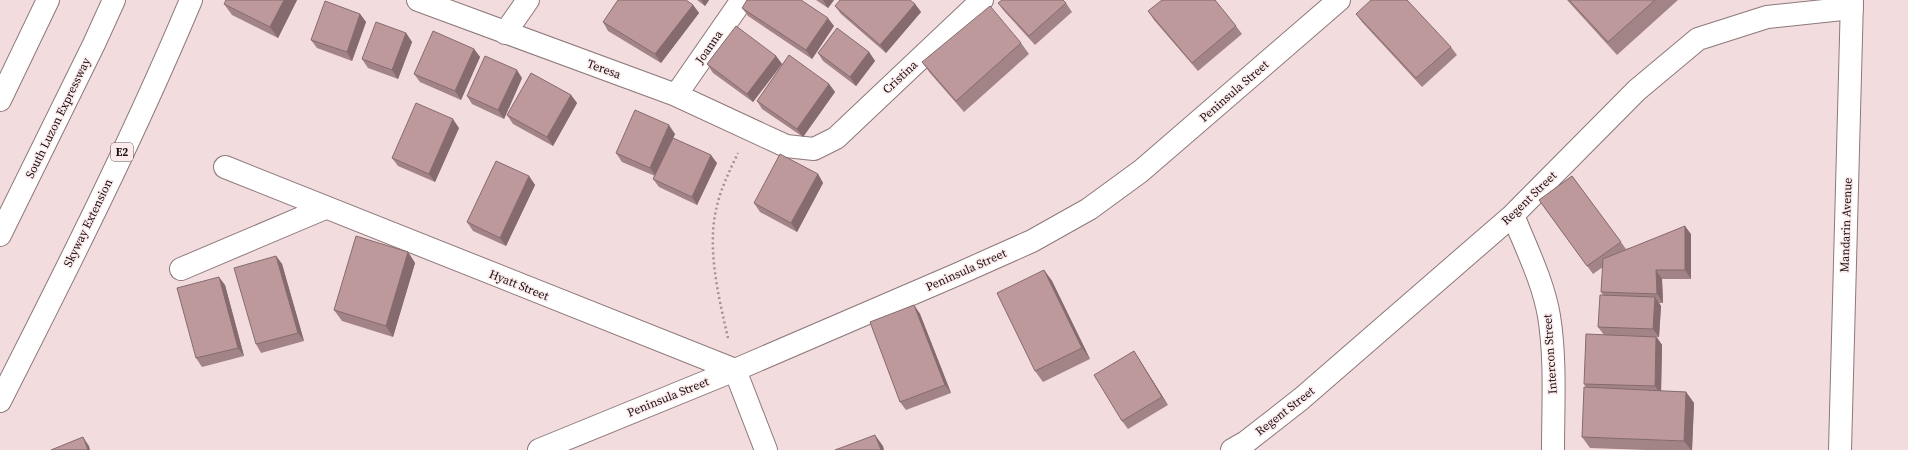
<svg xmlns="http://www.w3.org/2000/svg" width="1908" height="450" viewBox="0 0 1908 450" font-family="'Source Serif 4',serif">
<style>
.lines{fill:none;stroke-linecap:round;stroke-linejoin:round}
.minor-casing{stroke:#8d787a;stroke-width:24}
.tertiary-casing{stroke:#8d787a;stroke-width:24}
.motorway-casing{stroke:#8d787a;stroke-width:24}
.path{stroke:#a18f91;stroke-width:2.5;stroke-dasharray:2 3;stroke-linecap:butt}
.minor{stroke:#fff;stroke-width:22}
.tertiary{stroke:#fff;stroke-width:22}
.motorway{stroke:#fff;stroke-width:22}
.wall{fill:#a38486}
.shaded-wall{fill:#856b6d}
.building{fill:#be999c;stroke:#856b6d}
.labels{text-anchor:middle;stroke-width:3;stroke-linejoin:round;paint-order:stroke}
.shield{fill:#fdebec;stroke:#5d5253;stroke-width:1}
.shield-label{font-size:11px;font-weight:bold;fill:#181011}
.street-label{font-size:12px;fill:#181011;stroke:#fdebec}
</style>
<rect width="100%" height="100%" fill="#f3dcde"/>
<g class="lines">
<defs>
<path id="minor" d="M418 0 676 95 786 146 814 149 836 138 982 0
M505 33 528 0
M676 95 742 0
M225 167 735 370 766 450
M1513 215C1526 248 1543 281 1549 316 1556 359 1553 406 1553 450
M181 269 325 208
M539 450 735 370 958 274 1032 241 1089 209 1141 171 1339 0
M1232 450 1246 442 1301 399 1513 215 1637 90 1698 39 1767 17 1852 8"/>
<path id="tertiary" d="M1840 450 1852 0"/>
<path id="motorway" d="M0 100 48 0
M0 235 94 44 114 0
M0 401C67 269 134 136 191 0"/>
</defs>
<use href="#minor" class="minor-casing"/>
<use href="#tertiary" class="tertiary-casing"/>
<use href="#motorway" class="motorway-casing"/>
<path class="path" d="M728 338C719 299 707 250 716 210 720 190 729 172 738 153"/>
<use href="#minor" class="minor"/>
<use href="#tertiary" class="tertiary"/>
<use href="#motorway" class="motorway"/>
</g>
<path class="wall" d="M297 0 278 38 232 15 224 4Z
M697 0H709L705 6Z
M816 0H834L828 8Z
M1567 0H1678L1617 55Z
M998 3H1066L1072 12 1035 45 1004 11Z
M915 4 921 12 886 53 841 14 835 6Z
M693 5 699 13 661 63 608 31 603 22Z
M742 8 834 26 812 59 748 16Z
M1148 11 1236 26 1242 34 1198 71 1154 20Z
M360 14 366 22 352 61 317 48 311 40Z
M1356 14 1451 47 1457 55 1422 87 1362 22Z
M406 33 412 42 398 79 368 68 362 59Z
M1021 43 1029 54 964 112 930 73 922 62Z
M474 49 480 57 461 100 420 82 414 74Z
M869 52 875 61 856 86 823 61 818 53Z
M776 56 782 64 753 102 713 73 707 64Z
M522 78 504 119 472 104 467 96Z
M829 84 835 92 803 137 762 109 757 101Z
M571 95 577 103 553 146 513 124 507 115Z
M459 128 435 182 398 166 392 158Z
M675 134 673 138 717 163 697 205 659 187 653 179 655 176 622 162 616 153Z
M818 174 823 183 797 232 760 212 754 203Z
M529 176 535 185 506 246 473 231 467 222Z
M1572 176 1626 249 1691 234V279H1662L1663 303H1659L1661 306 1659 337H1657L1662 345 1661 391 1686 392 1694 403 1692 450H1646L1590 448 1582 437 1586 387 1584 384 1604 335 1598 327 1603 295 1601 292 1603 267 1593 274 1539 200Z
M408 252 415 263 393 337 342 321 334 310Z
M276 256 282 264 304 341 261 353 256 344Z
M1044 270 1052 281 1090 359 1043 382 1035 371Z
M225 285 244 356 202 367 196 358Z
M914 305 920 314 951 393 906 410 900 402Z
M1139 359 1168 405 1128 429 1122 421Z"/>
<path class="shaded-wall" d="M284 0H297L278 38 270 27Z
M701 0H709L705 6Z
M823 0H834L828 8Z
M915 4 921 12 886 53 880 45Z
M693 5 699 13 661 63 655 54Z
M360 14 366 22 352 61 347 52Z
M828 18 834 26 812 59 806 50Z
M406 33 412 42 398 79 392 70Z
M474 49 480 57 461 100 455 91Z
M869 52 875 61 856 86 850 77Z
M776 56 782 64 753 102 747 94Z
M517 70 522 78 504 119 498 110Z
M829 84 835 92 803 137 797 129Z
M571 95 577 103 553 146 547 137Z
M453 119 459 128 435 182 429 174Z
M669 125 675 134 656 176 650 168Z
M711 155 717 163 697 205 692 197Z
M818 174 823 183 797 232 791 223Z
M529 176 535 185 506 246 500 238Z
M1685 226 1691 234V279L1685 270Z
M408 252 415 263 393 337 386 326Z
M276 256 282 264 304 341 298 333Z
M1044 270 1052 281 1090 359 1082 348Z
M1656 270 1662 279 1663 303 1657 294Z
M219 277 225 285 244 356 238 348Z
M1655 297 1661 306 1659 337 1653 329Z
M914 305 920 314 951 393 945 385Z
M1656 337 1662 345 1661 395 1655 386Z
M1134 351 1139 359 1168 405 1162 397Z
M1686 392 1694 403 1692 450H1691L1684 441Z
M875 435 883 446 884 450H881Z
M83 437 89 446 90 450H88Z"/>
<path class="building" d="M226 0H284L270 27 224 4Z
M618 0H686L693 5 655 54 603 22Z
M747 0H801L828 18 806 50 742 8Z
M840 0H910L915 4 880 45 835 6Z
M1002 0H1063L1066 3 1029 36 998 3Z
M1162 0H1215L1236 26 1192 63 1148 11Z
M1371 0H1407L1451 47 1416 78 1356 14Z
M1569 0H1655L1608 42Z
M325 1 360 14 347 52 311 40Z
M990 6 1021 43 956 101 922 62Z
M376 22 406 33 392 70 362 59Z
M736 26 776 56 747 94 707 64Z
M837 28 869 52 850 77 818 53Z
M433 31 474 49 455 91 414 74Z
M789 55 829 84 797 129 757 101Z
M485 56 517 70 498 110 467 96Z
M531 73 571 95 547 137 507 115Z
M416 103 453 119 429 174 392 158Z
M635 110 669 125 650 168 616 153Z
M673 138 711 155 692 197 653 179Z
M780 154 818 174 791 223 754 203Z
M496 161 529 176 500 238 467 222Z
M1572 176 1621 242 1587 266 1539 200Z
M1685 226V270H1656L1657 294 1601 292 1603 259Z
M356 236 408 252 386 326 334 310Z
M276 256 298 333 256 344 234 268Z
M1044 270 1082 348 1035 371 997 293Z
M219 277 238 348 196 358 177 288Z
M1600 295 1655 297 1653 329 1598 327Z
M914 305 945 385 900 402 870 322Z
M1586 334 1656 337 1655 386 1584 384Z
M1134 351 1162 397 1122 421 1094 375Z
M1584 387 1686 392 1684 441 1582 437Z
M875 435 881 450H835Z
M83 437 88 450H51Z"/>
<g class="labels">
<rect class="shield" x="111" y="143" width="22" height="18" rx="3"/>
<g class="shield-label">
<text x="122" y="156">E2</text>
</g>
<g class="street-label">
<text transform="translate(709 47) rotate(-55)" y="4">Joanna</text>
<text transform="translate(604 69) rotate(20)" y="4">Teresa</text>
<text transform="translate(900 77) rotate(-43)" y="4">Cristina</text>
<text transform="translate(1234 91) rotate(-41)" y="4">Peninsula Street</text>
<text transform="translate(58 118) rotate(-64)" y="4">South Luzon Expressway</text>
<text transform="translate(1529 198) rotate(-44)" y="4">Regent Street</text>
<text transform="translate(88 223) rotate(-64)" y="4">Skyway Extension</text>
<text transform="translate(1846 225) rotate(-88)" y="4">Mandarin Avenue</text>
<text transform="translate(966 270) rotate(-24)" y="4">Peninsula Street</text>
<text transform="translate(519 285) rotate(22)" y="4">Hyatt Street</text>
<text transform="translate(1550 354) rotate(-94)" y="4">Intercon Street</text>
<text transform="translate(668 397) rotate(-22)" y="4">Peninsula Street</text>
<text transform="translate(1285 411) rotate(-38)" y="4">Regent Street</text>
</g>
</g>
</svg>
